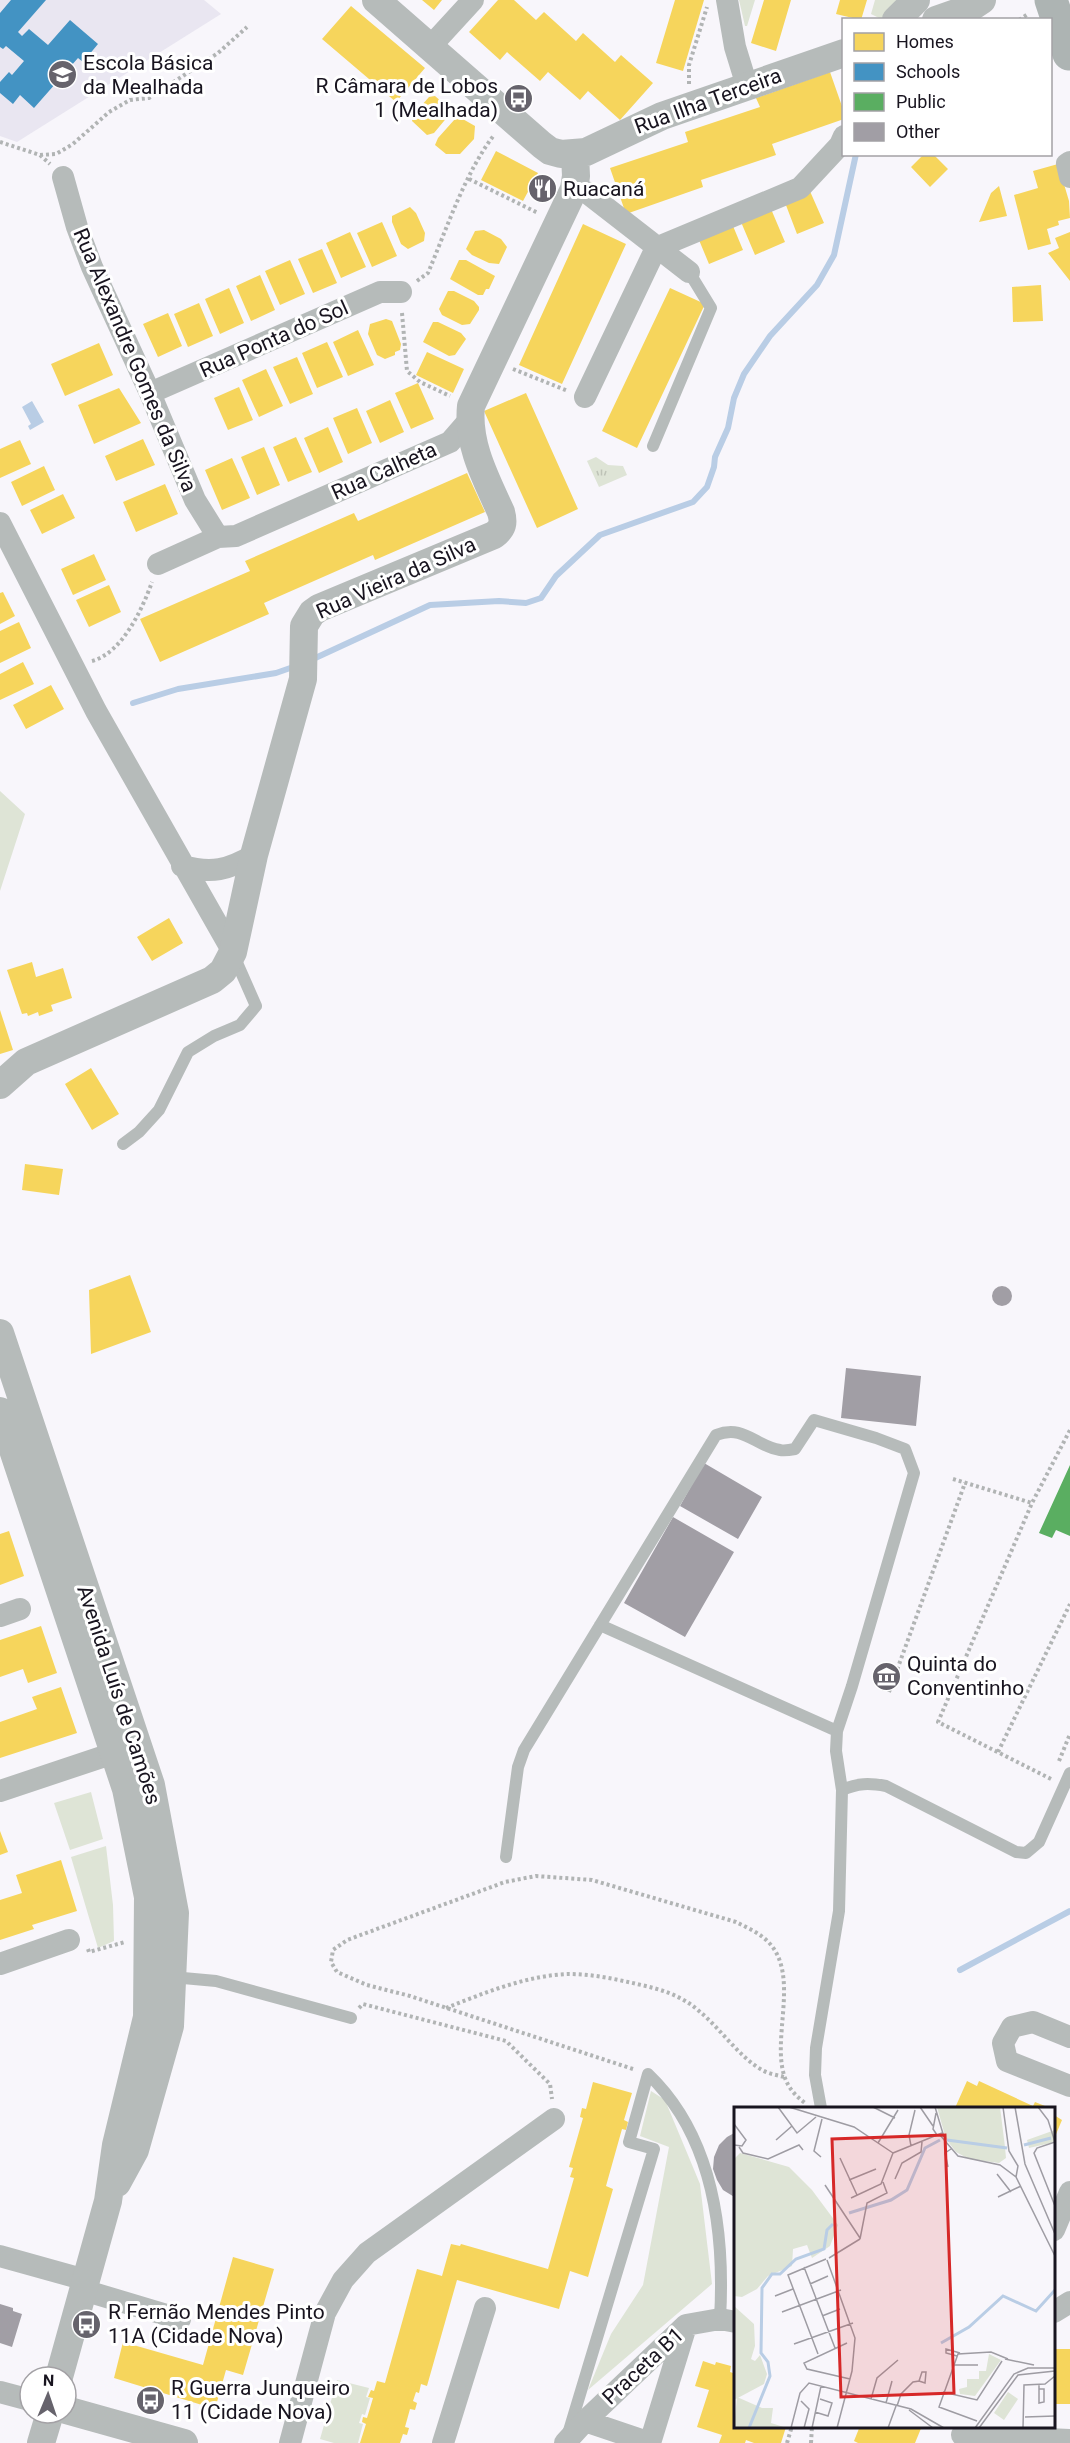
<svg xmlns="http://www.w3.org/2000/svg" width="1070" height="2443" viewBox="0 0 1070 2443" font-family="Roboto,sans-serif">
<style>
.built{fill:#e9e6f1}
.grass{fill:#dee4d6}
.park{fill:url(#park-tufts)}
.water{fill:#b9cde5}
.homes{fill:#f6d55c}
.schools{fill:#4393c3}
.public{fill:#5aae61}
.lines{fill:none;stroke-linecap:round;stroke-linejoin:round}
.stream{stroke:#b9cde5;stroke-width:6}
.building{fill:#a19ea5}
.path{stroke:#b1b4b4;stroke-width:4;stroke-dasharray:3 3;stroke-linecap:butt}
.service{stroke:#b6bbba;stroke-width:12}
.minor{stroke:#b6bbba;stroke-width:22}
.tertiary{stroke:#b6bbba;stroke-width:28}
.primary{stroke:#adb4b3;stroke-width:33}
.labels{text-anchor:middle;stroke-width:6;stroke-linejoin:round;paint-order:stroke}
.poi-label{font-size:21px;fill:#18141f;stroke:#fff;text-anchor:start}
.street-label{font-size:21px;fill:#18141f;stroke:#fff}
.inset-river{fill:none;stroke:#b9cde5;stroke-width:3}
.inset-road{fill:none;stroke:#9e9ca3;stroke-width:1.5}
.view{fill:#d62828;fill-opacity:0.15;stroke:#d62828;stroke-width:3}
.inset-edge{fill:none;stroke:#18141f;stroke-width:3}
</style>
<defs>
<pattern id="park-tufts" width="24" height="20" patternUnits="userSpaceOnUse" patternTransform="scale(1.5)"><rect width="24" height="20" fill="#dee4d6"/><path d="M3 7l-1-3M5 7V3M7 7l1-3M15 17l-1-3M17 17v-4M19 17l1-3" fill="none" stroke="#bec3b7"/></pattern>
</defs>
<rect width="100%" height="100%" fill="#f8f6fb"/>
<path class="built" d="M0 0H204L221 14 17 142 0 136Z"/>
<path class="grass" d="M739 0H755L747 26H745Z
M875 0H899L881 19 871 14Z
M0 791 25 814 0 891Z
M91 1792 103 1839 70 1850 54 1803Z
M106 1846 113 1905 114 1941 98 1948 71 1857Z
M651 2091 665 2100 700 2184 712 2284 588 2390 611 2334 643 2285 669 2147 640 2136Z
M337 2380 369 2388 366 2397 370 2398 365 2415 362 2414 359 2423 363 2424 358 2443H334L320 2439Z"/>
<path class="park" d="M596 457 608 465 623 466 627 475 599 487 587 461Z"/>
<path class="water" d="M32 401 44 422 30 430 28 426 31 424 22 407Z"/>
<path class="homes" d="M422 0H442L434 10Z
M498 0H514L536 20 544 12 576 41 583 33 615 62 621 55 653 83 620 120 588 91 580 100 548 72 540 81 507 52 500 60 469 32Z
M675 0H704L683 71 656 63Z
M764 0H791L776 51 751 43Z
M840 0H867L861 20 836 14Z
M351 6 425 68 396 102 322 39Z
M830 72 844 112V119L772 144 776 155 701 180 703 187 626 214 610 168 688 142 685 132 760 107 756 98Z
M435 96 450 109 449 115 434 133 427 135 412 121 413 115 429 97Z
M461 118 475 126 474 139 460 154H446L435 145 438 138 455 119Z
M496 151 538 173 523 201 481 180Z
M924 154H933L948 169 930 187 911 167Z
M1058 164 1069 201 1070 218 1058 221 1059 225 1047 229 1051 244 1028 250 1014 195 1038 188 1033 171Z
M999 186 1007 216 979 222 991 193Z
M809 189 824 223 797 234 784 200Z
M410 207 416 213 425 233 424 241 408 249 401 244 392 222V216Z
M771 209 785 242 755 255 741 222Z
M382 222 397 256 372 267 357 233Z
M583 224 626 244 562 384 519 365Z
M733 226 743 250 709 264 699 240Z
M484 230 501 239 507 247 499 264 489 263 472 255 466 249 475 231Z
M350 232 366 267 341 278 326 243Z
M1070 232V281L1048 253 1059 248 1055 238Z
M322 249 337 283 313 293 298 259Z
M290 260 305 294 280 305 265 271Z
M459 260H466L495 276 489 289H486L483 295H478L450 279Z
M260 275 275 310 251 321 236 286Z
M1041 285 1043 321 1013 322 1012 287Z
M229 288 244 323 220 334 205 299Z
M670 288 705 304 637 448 602 431Z
M448 291H454L474 301 479 307V310L470 324 462 325 442 315 439 309Z
M199 303 213 336 188 347 174 314Z
M168 313 182 346 158 357 143 324Z
M386 319 392 321 401 344 400 350 395 352V355L385 359 377 355 368 334 370 324Z
M433 322H438L461 333 466 339 455 355 449 356 423 342Z
M358 330 374 365 348 376 333 342Z
M327 342 343 377 317 388 302 353Z
M99 343 113 375 65 396 51 364Z
M427 352 464 369 453 393 416 375Z
M297 357 313 394 290 404 273 367Z
M266 369 283 406 259 417 242 380Z
M418 383 434 419 411 429 395 393Z
M239 387 253 420 228 430 214 398Z
M119 388 141 423 94 444 78 405Z
M526 393 578 509 537 528 484 411Z
M390 400 404 432 380 443 366 411Z
M357 408 372 443 348 454 333 418Z
M328 427 343 462 319 473 304 438Z
M296 437 312 472 288 482 273 447Z
M143 439 155 465 116 481 105 456Z
M20 440 31 464 0 478V449Z
M264 447 280 485 257 495 241 457Z
M232 458 250 498 222 510 205 470Z
M44 466 55 490 22 506 11 482Z
M467 473 485 512 375 560 373 555 264 603 269 614 160 662 140 619 250 571 245 561 354 513 358 521Z
M165 484 178 514 136 532 123 502Z
M63 494 75 518 42 534 30 510Z
M94 554 106 580 73 595 61 569Z
M109 585 121 612 89 627 76 600Z
M3 592 15 616 0 624V593Z
M19 622 31 648 0 663V631Z
M23 662 34 684 0 700V674Z
M51 685 64 709 26 729 13 705Z
M169 918 183 943 152 961 137 937Z
M32 962 36 977 63 968 72 998 51 1005 53 1011 39 1016 38 1012 28 1016 27 1013 22 1014 7 970Z
M0 1010 13 1050 0 1054Z
M91 1068 119 1114 92 1130 65 1084Z
M25 1164 63 1169 59 1195 22 1190Z
M130 1275 151 1332 91 1354 89 1290Z
M9 1531 24 1576 0 1585V1534Z
M41 1626 57 1673 28 1683 23 1669 0 1677V1640Z
M61 1687 77 1733 0 1758V1722L37 1709 32 1697Z
M0 1831 8 1852 0 1855Z
M61 1860 77 1911 32 1925 34 1929 0 1940V1900L22 1893 16 1875Z
M967 2081 977 2086 979 2081 1033 2106 1035 2102 1050 2108H955Z
M593 2082 632 2093 624 2120 628 2122 626 2130 622 2129 606 2186 613 2189 588 2277 570 2271 559 2309 457 2280 427 2386 421 2384 419 2393 416 2392 413 2401 417 2403 415 2410 410 2409 405 2427 409 2428 407 2435 403 2434 400 2443H360L366 2424 362 2422 363 2417 367 2418 373 2398 368 2397 371 2390 374 2391 377 2381 385 2383 417 2269 442 2276 451 2244 460 2246 461 2244 548 2269 574 2178 570 2177 573 2168 569 2167 583 2118 580 2117 582 2108 586 2109Z
M1054 2110 1056 2111 1054 2115 1062 2120 1054 2139Z
M233 2257 274 2269 243 2375 226 2370 215 2409 114 2378 123 2342 203 2365Z
M1054 2349H1070V2404H1054Z
M703 2361 715 2365 716 2362 731 2366 730 2372 736 2374V2426L786 2427 781 2443H754L746 2440 745 2443H719L722 2435 697 2427 709 2390 695 2386Z
M860 2426H922L915 2443H858L854 2441Z"/>
<path class="schools" d="M11 0H46L18 32 22 36 29 29 48 45 70 20 98 44 83 62 78 58 34 108 20 95 13 104 0 93V82L9 72 12 75 24 61 6 46 3 49 0 47V13Z"/>
<path class="public" d="M1070 1465V1536L1056 1530 1052 1538 1039 1533Z"/>
<g class="lines">
<path class="stream" d="M311 660 430 605 499 601 526 603 541 598 556 576 600 535 693 502 707 487 714 467 715 457 728 428 734 398 744 374 770 336 817 285 834 255 856 154
M133 703 178 689 276 673 296 666
M960 1970 1070 1911"/>
</g>
<path class="building" d="M992 1296a10 10 0 1 1 20 0a10 10 0 1 1-20 0Z
M846 1368 921 1376 916 1426 841 1418Z
M704 1463 762 1497 738 1539 680 1506Z
M673 1517 734 1552 685 1637 624 1603Z
M736 2132V2198L723 2190 717 2180 713 2169 714 2157 719 2145 727 2137Z
M0 2304 13 2308V2311L22 2314 12 2347 0 2343Z"/>
<g class="lines">
<path class="path" d="M1019 20 1028 14
M689 84V65L707 7
M0 142 40 155 50 164
M40 155 56 154 73 144 109 112 130 100 149 98 218 53 247 27
M469 179 538 213
M417 281 428 273C447 228 465 173 494 135
M402 313 407 371 420 382 450 396
M513 369 568 391
M92 661C122 653 142 610 152 582
M953 1479 1032 1503
M889 1692 965 1483
M998 1752 1070 1604
M1059 1761 1070 1734
M1051 1779 938 1722 1032 1503 1070 1430
M88 1949 89 1952 125 1942
M359 2008 363 2004 506 2041 550 2084 552 2099
M446 2008C484 1993 528 1975 569 1974 592 1974 615 1979 637 1984 660 1989 681 1995 699 2011 721 2029 738 2056 762 2070 769 2074 777 2075 784 2077
M633 2069 410 1996 367 1985 337 1972 331 1962 333 1950 347 1940 505 1882 536 1876 592 1880 736 1922C748 1928 762 1934 771 1945 799 1979 771 2040 785 2078 789 2089 796 2096 805 2103
M787 2443 792 2426
M811 2443 812 2426"/>
<path class="service" d="M653 446 711 308 689 272
M123 1144 139 1132 159 1110 188 1052 214 1036 240 1025 256 1006 234 956
M600 1625 837 1731
M506 1857 518 1767 524 1750 716 1435C744 1424 755 1446 780 1450 784 1451 790 1450 795 1449L814 1420 876 1438 905 1449 914 1473 852 1686 837 1731 836 1751 842 1790
M172 1977 216 1981 351 2018
M821 2108 815 2075 816 2048 839 1911 842 1790C858 1783 869 1783 886 1786L1016 1852 1026 1853 1039 1842 1070 1773
M568 2434 654 2149 629 2142 648 2074C713 2136 725 2233 720 2319"/>
<path class="minor" d="M727 0 735 47 747 86
M429 48 473 0
M1070 162 1067 164 1070 177
M63 177 77 227 92 267 150 393 195 500 218 537
M574 189 586 192 689 272
M150 393 380 292H401
M585 397 656 248 800 188 840 145 844 136
M0 523 96 711 233 952
M158 564 218 537 236 536 450 442 470 419
M182 866C212 874 228 870 254 855
M0 1616 20 1609
M0 1791 129 1748
M0 1964 69 1940
M1070 2037 1033 2022 1012 2027 1003 2043 1007 2061 1070 2086
M1054 2230 1070 2192
M0 2256 86 2280
M83 2290 180 2319
M1054 2312 1070 2302
M0 2392 30 2400
M585 2421 650 2443
M962 2435 1070 2440
M290 2443 325 2313 343 2280 367 2253 554 2119
M443 2443 485 2308
M565 2443 585 2421 686 2325 720 2319 736 2322
M650 2443 686 2326"/>
<path class="tertiary" d="M376 0 542 145 550 151 561 154 586 152 662 116 844 53
M896 20 916 0
M936 20 970 8 982 0
M0 1085 26 1062 212 980 223 971 233 952 254 855 303 679 304 626 312 613 319 608 494 535C503 528 504 523 501 512 486 479 467 444 471 406L574 189 576 176 575 154
M0 1333 151 1785 175 1913 170 2026 135 2150 117 2183
M0 1411 126 1789 148 1897 147 2017 116 2145 108 2201 59 2377
M66 2410 184 2443
M41 2443 50 2413"/>
<path class="primary" d="M1051 0 1069 54"/>
</g>
<defs>
<symbol id="school-disc" viewBox="-11 -11 22 22"><circle r="9.5" fill="#66636c" stroke="#fff"/><path d="M0-5L7-2L0 1L-7-2ZM-4 1L0 2.5L4 1V4Q0 6-4 4Z" fill="#fff"/></symbol>
<symbol id="bus-disc" viewBox="-11 -11 22 22"><circle r="9.5" fill="#66636c" stroke="#fff"/><path d="M-5-6H5V4H4V6H2V4H-2V6H-4V4H-5ZM-3.5-4V0h7V-4ZM-3.5 1.2v1.5H-2V1.2ZM2 1.2v1.5H3.5V1.2Z" fill="#fff"/></symbol>
<symbol id="restaurant-disc" viewBox="-11 -11 22 22"><circle r="9.5" fill="#66636c" stroke="#fff"/><path d="M-5-6h1v4h1v-4h1v4h1v-4h1v5L-1.5 .5V6h-2V.5L-5-1ZM5-6V6H3V1.5H1.5Q1.5-4 5-6Z" fill="#fff"/></symbol>
<symbol id="museum-disc" viewBox="-11 -11 22 22"><circle r="9.5" fill="#66636c" stroke="#fff"/><path d="M0-6L6-3V-2H-6V-3ZM-5-1h2V3h-2ZM-1-1h2V3h-2ZM3-1h2V3H3ZM-6 4H6V6H-6Z" fill="#fff"/></symbol>
</defs>
<g fill-rule="evenodd">
<use href="#school-disc" x="46" y="58" width="33" height="33"/>
<use href="#bus-disc" x="502" y="82" width="33" height="33"/>
<use href="#restaurant-disc" x="526" y="172" width="33" height="33"/>
<use href="#museum-disc" x="870" y="1660" width="33" height="33"/>
<use href="#bus-disc" x="70" y="2308" width="33" height="33"/>
<use href="#bus-disc" x="134" y="2384" width="33" height="33"/>
</g>
<g class="labels">
<g class="poi-label">
<text x="83" y="70">Escola Básica<tspan x="83" dy="24">da Mealhada</tspan></text>
<text x="498" y="93" text-anchor="end">R Câmara de Lobos<tspan x="498" dy="24">1 (Mealhada)</tspan></text>
<text x="563" y="196">Ruacaná</text>
<text x="907" y="1671">Quinta do<tspan x="907" dy="24">Conventinho</tspan></text>
<text x="108" y="2319">R Fernão Mendes Pinto<tspan x="108" dy="24">11A (Cidade Nova)</tspan></text>
<text x="171" y="2395">R Guerra Junqueiro<tspan x="171" dy="24">11 (Cidade Nova)</tspan></text>
</g>
<g class="street-label">
<text transform="translate(708 101) rotate(-20)" y="7">Rua Ilha Terceira</text>
<text transform="translate(274 339) rotate(-24)" y="7">Rua Ponta do Sol</text>
<text transform="translate(135 360) rotate(67)" y="7">Rua Alexandre Gomes da Silva</text>
<text transform="translate(384 471) rotate(-24)" y="7">Rua Calheta</text>
<text transform="translate(396 578) rotate(-24)" y="7">Rua Vieira da Silva</text>
<text transform="translate(119 1695) rotate(72)" y="7">Avenida Luís de Camões</text>
<text transform="translate(643 2366) rotate(-43)" y="7">Praceta B1</text>
</g>
</g>
<g transform="translate(734 2107)">
<rect width="321" height="321" fill="#f8f6fb"/>
<path d="M321 23V35L295 41 293 33ZM212 32 261 37 271 40 272 51 265 56 235 52 222 45ZM6 46 55 60 78 83 104 118 96 139 78 151 73 138 59 142 58 159 34 169 23 182 8 190 0 189V52ZM0 199 20 217 21 239 17 252 21 254 26 248 33 267 30 277 0 293ZM274 285 284 292 270 313 260 306Z" fill="#dee4d6"/>
<path d="M203 0H266L271 40 212 32ZM255 247 267 253 241 289 226 287 225 282 233 280V272H245V264H252ZM3 290 28 301H39L37 316 53 321H0Z" fill="#dee4d6"/>
<path class="inset-river" d="M213 33 273 41M290 38 317 31M115 106 157 93 173 83 191 41 206 33M207 236 235 220 269 189 302 204 321 183M15 321 36 269 34 255 27 246 28 181 38 167H46L62 152 90 142 93 123 99 117"/>
<path class="inset-road" d="M44 0 63 26 82 10M55 0 120 20 159 46M139 0 161 11M186 0 199 19M201 0 210 30M269 0 275 44 284 59 282 70M281 0 291 57 321 127M304 0 314 13 321 35 303 41 300 46 321 99M202 6 199 22 203 28 208 26M0 17 12 33 8 39 0 38M206 28 224 49 266 58 282 70 321 149M42 33 58 19M144 36 164 3M177 39 175 28 181 3M5 40 9 46 34 52 65 38 69 43M159 46 203 28M87 50 80 44 88 12M106 51 123 88M214 60 211 46 217 42M263 67 277 85M161 72 168 56 187 45 188 35M115 73 142 62M91 78 126 131M264 90 287 79M117 91 147 77 159 46M126 132 133 96 153 86 149 75M95 151 126 132M93 153 121 231 118 264 103 321M70 160 101 241M76 177 94 169M41 189 59 182M48 205 107 183M88 209 106 202M113 236 70 256 73 262 116 272M60 237 119 216M84 247 54 168 92 152M223 249 212 246V242L226 246M271 252 300 258M220 258H244M305 277V282H310V295L305 296V282M209 285 243 293 268 254M137 292 143 271 164 253M67 294 75 302 70 321M152 296 158 274M163 299 167 287 179 275 185 274 188 265H192L191 276 185 274M175 303 199 321M81 305 94 309 98 296 86 292M291 310 321 309M243 314 205 300 224 247 257 245 274 252M57 321 66 286 75 276 177 302 210 321M78 321 87 279M154 321 162 299M241 321 280 267 294 261H321M245 321 284 268 321 264M289 321 290 278 311 277 321 269"/>
<path class="view" d="M211 28 220 286 107 290 98 32Z"/>
<rect width="321" height="321" class="inset-edge"/>
</g>
<rect x="842" y="18" width="210" height="138" fill="#ffffff" stroke="#a3a1a5" stroke-width="1.5"/>
<rect x="854" y="33" width="30" height="18" fill="#f6d55c" stroke="#a3a1a5" stroke-width="1.5"/>
<text x="896" y="48" font-size="18" fill="#18141f">Homes</text>
<rect x="854" y="63" width="30" height="18" fill="#4393c3" stroke="#a3a1a5" stroke-width="1.5"/>
<text x="896" y="78" font-size="18" fill="#18141f">Schools</text>
<rect x="854" y="93" width="30" height="18" fill="#5aae61" stroke="#a3a1a5" stroke-width="1.5"/>
<text x="896" y="108" font-size="18" fill="#18141f">Public</text>
<rect x="854" y="123" width="30" height="18" fill="#a19ea5" stroke="#a3a1a5" stroke-width="1.5"/>
<text x="896" y="138" font-size="18" fill="#18141f">Other</text>
<g transform="translate(48 2395) rotate(2)"><circle r="28" fill="#ffffff" stroke="#a3a1a5" stroke-width="1.5"/>
<path d="M0-4.5L10 22L0 15L-10 22Z" fill="#66636c"/>
<text y="-9" font-size="16" font-weight="bold" text-anchor="middle" fill="#18141f">N</text>
</g>
</svg>
